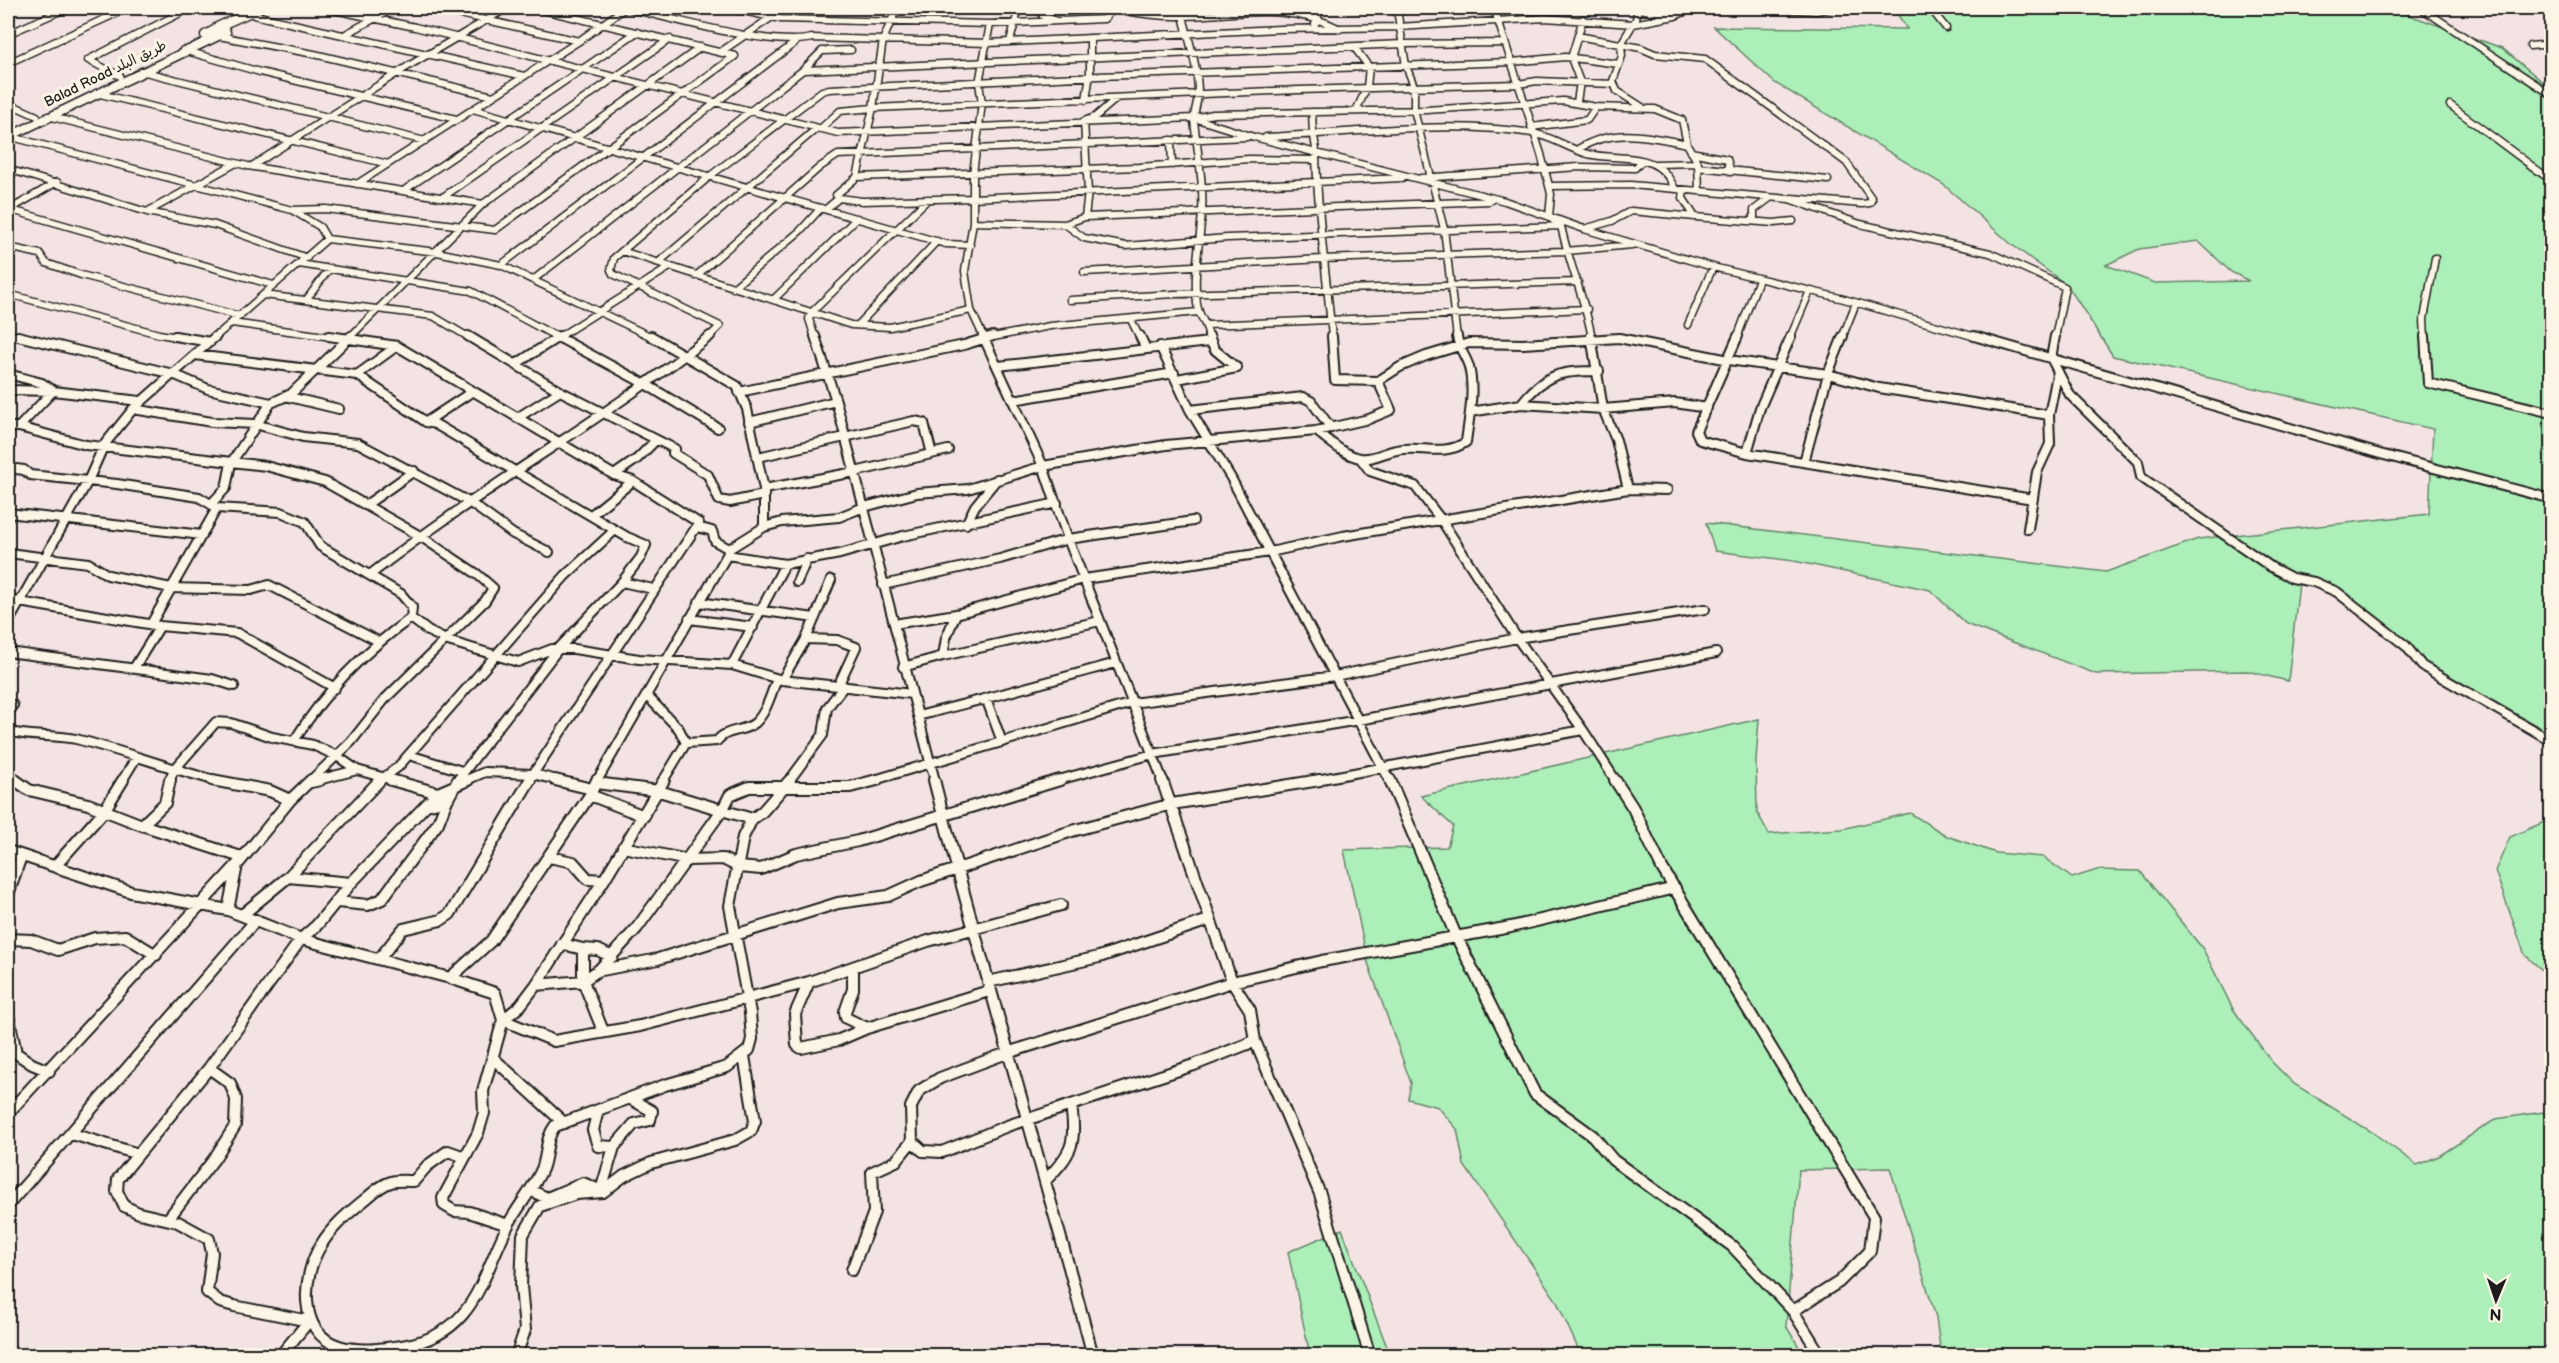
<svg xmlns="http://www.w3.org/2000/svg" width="2559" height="1363" viewBox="0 0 2559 1363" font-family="'Balsamiq Sans','Playpen Sans Arabic',sans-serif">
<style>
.green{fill:#acefb8;stroke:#64866a;stroke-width:1.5;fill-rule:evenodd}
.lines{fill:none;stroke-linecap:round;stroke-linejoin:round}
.minor-far2-casing{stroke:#1c1c1c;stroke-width:9}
.minor-far1-casing{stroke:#1c1c1c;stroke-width:12}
.minor-casing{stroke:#1c1c1c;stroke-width:14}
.highway-casing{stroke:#1c1c1c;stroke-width:11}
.minor-far2{stroke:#fcf5e5;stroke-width:6}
.minor-far1{stroke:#fcf5e5;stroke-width:8}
.minor{stroke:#fcf5e5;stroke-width:10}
.highway{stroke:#fcf5e5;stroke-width:8}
.labels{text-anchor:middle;stroke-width:6;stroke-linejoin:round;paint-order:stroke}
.far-street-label{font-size:14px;fill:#1c1c1c;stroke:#fcf5e5}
</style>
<rect width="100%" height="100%" fill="#f4e3e3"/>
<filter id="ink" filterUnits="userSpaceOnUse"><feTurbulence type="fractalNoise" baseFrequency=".0167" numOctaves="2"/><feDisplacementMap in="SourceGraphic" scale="12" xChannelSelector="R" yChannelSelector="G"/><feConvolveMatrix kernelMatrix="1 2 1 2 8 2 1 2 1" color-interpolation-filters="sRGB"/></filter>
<g filter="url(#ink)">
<path class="green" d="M1856 8H2389L2502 48 2551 89V744C2510 716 2460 699 2421 668 2414 662 2410 653 2403 647 2377 622 2334 589 2299 583L2288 681 2247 671 2096 674 1966 624 1930 590 1794 561 1715 551 1706 523 2106 572 2198 539 2429 514 2433 429 2113 356 2068 286 2011 244 1944 185 1775 83 1714 27 1907 29 1896 12 1858 10ZM2198 241 2231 272 2249 281 2155 283 2106 265 2139 249Z
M1759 719 1756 761 1757 812 1769 834 1842 829 1910 813 1947 836 1996 853 2043 857 2072 878 2097 870 2140 871 2203 949 2233 1009 2272 1062 2294 1084 2372 1132 2417 1165 2439 1156 2496 1119 2551 1111V1355H1941L1936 1317 1890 1168 1799 1170 1786 1326 1804 1355H1581L1556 1300 1464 1165 1457 1129 1438 1107 1408 1099 1411 1083 1368 963 1344 850 1447 847 1453 826 1421 796Z
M2551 819V978L2525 955 2495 871 2510 837Z
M1342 1229 1390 1355H1310L1288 1252Z"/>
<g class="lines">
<defs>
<path id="minor-far2" d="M325 8 415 27 838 133 1194 118 1213 114 1426 110 1563 101 1596 107 1655 109 1682 120 1687 144
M433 8 579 41
M535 8 735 56
M627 8C672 18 771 48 812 38L988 43 1281 29 1398 27 1545 18 1633 24 1675 16 1694 8
M729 8 781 19 990 24 1104 19 1114 8
M1037 8 1043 16 1054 20
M1105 8C1131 12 1156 17 1183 16 1237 15 1290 2 1340 29
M1366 8H1409
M1494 8 1541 154 1551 194 1549 217 1561 226C1569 264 1585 299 1592 338
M1634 8 1671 15
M1638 8 1636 19 1621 44 1622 56 1613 81 1617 91 1642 107
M1765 8 1816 11 1832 8
M1930 8 1946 28
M2386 8H2392
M2421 8 2552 95
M2549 8 2552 9
M1397 9 1406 66 1414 86V110L1444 229 1457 338
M254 15 524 76
M1183 16C1189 41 1198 67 1198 93 1198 102 1194 111 1194 120 1197 150 1204 182 1202 212 1200 243 1193 274 1197 304 1199 318 1207 322 1209 338
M1315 24 1321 8
M8 34 67 8
M344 35 394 8
M219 36 314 54 493 96
M1578 36 1641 48 1655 54 1705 59 1846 162 1872 199 1870 203 1862 204 1792 198
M1010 41 1019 8
M2530 46 2552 44
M1354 47 1369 67 1367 87 1356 111
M183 50 260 72 456 119
M722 51 772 17
M8 63 128 8
M803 70 1403 44 1504 43
M141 71 425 141
M120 76 88 60 190 8
M96 93 388 164
M1086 100 1090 74V38
M1577 102 1580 82 1571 58 1583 19
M8 103 37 116
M2450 105 2552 181
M473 109 946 244 970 245
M1313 112C1310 126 1316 139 1316 153 1317 215 1327 276 1332 338
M48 116 248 166 483 204
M1194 118 1254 137 1505 201 1584 229 1713 267 1844 299 1979 338
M1531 127 1587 120 1596 107
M820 129 840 111 873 108 1299 90 1518 84 1537 81 1614 84
M8 136 292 210 320 227 327 239 214 338
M1266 137C1352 133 1447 120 1532 133 1551 136 1569 149 1588 154 1622 162 1657 148 1675 189
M1171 140 1172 165
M1578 149C1614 127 1648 136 1687 144L1698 163 1699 191 1789 199 1860 224 1990 253 2065 287 2055 338
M1691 152 1727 159 1731 172
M1656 164 1698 163
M252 166 410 65 507 8
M1698 167 1828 180
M8 169 147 212 215 225 307 258
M857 177 1139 167 1249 159 1314 160
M1421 178 1579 167 1635 168 1642 161
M357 184 579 41 625 8
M1550 186 1631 185 1699 191
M406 189 637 32
M443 197 670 39
M839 198 862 201 972 198 1402 178
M8 209 273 285
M826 209 839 198 836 195 857 177 873 108 883 40 897 8
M9 210 57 182
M292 210 326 209 495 230 735 56
M147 212 236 163
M1085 217 1088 192 1084 121 1095 117 1117 98
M1695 217 1774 223 1793 221
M1754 221V210L1770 198
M973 222 1065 224 1085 217 1490 201
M1065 224 1084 238 1126 246 1227 238 1561 226
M1584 229 1612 221 1631 211 1695 217 1683 198 1684 190
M327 239 437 252 501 265 654 338
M8 247 40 254 46 263 81 275 240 316
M622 251 851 325 890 327 971 310
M659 262 816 129
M299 264 471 291 559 338
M501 265 796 42
M1084 272 1322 259 1566 251 1632 245
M696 276 820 167 838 155 1247 137
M533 280 803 70 822 51 851 50
M733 288 800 231 821 208
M8 294 159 334 184 338
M264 295 433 316 470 338
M307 299 330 268
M773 300 857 218
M1070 300 1175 294 1578 282
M1131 320 1140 338
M232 323 339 338
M859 324 937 241
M1208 325 1587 309
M1688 325 1713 267
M8 334 24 338
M349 338 483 204 701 47
M557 338 670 267
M708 338 720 326 613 274 611 270 614 258 710 176 822 91 829 89 1098 76 1512 62 1565 57 1619 64
M815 338 809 319 812 312 928 199
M984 338 971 310 965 271 973 222V174L982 103 979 83 990 24
M988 338 1050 326 1198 312
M1737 338 1759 279
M1790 338 1810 291
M1842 338 1856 303
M2425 338 2424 319 2435 258"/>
<path id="minor-far1" d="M18 336 173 374 208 389 271 403
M175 336 210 342
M329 336 397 346 614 475 633 481 699 523 533 774 485 772 464 781
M468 336 560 391 675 449 673 453 708 475 719 500 730 502 764 495
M556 336 647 385 718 428
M651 336 737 386 747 409 764 489
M815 336 836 401 935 781
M983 336 1043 466 1068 539 1163 781
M1140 336 1146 349
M1332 336 1335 380 1378 381 1400 367 1426 356 1469 343 1523 344 1619 338 1729 360 1828 374 1879 388 2049 415
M1738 336 1696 431 1700 440 1747 453 2033 499
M1974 336 2380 454 2552 499
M2425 336 2428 383 2552 413
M1160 346 1190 410 1231 478 1390 781
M195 355 357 375 426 422 435 424 627 537 646 545 641 557 622 582 559 648 457 781
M2051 358 2055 336
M2051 358 2070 395 2138 462 2141 477 2271 567 2292 578 2314 582 2337 592 2406 646 2422 666 2552 741
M516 364 560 336
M998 366 1209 342
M8 374 42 383 53 390
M357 375 397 346
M1177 379 1237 368 1214 349 1209 336
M8 390 53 391 140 401
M739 392 964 345 993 336
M285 396 339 409
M1013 400 1174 373
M1521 404C1545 373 1561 371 1599 371
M133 409 212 422 255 424 303 437 358 443 469 502 513 534 549 552
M1190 410 1303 397 1311 401 1331 428
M1470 412 1521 404 1603 409 1675 403 1707 408
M517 418 560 391
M426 422 473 391
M749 422 836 401
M8 427H19L86 445 266 466 325 482 420 536 477 574 493 588 485 601 385 699 351 742 310 781
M19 427 53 391
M1316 431C1329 440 1343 455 1360 458 1373 460 1384 452 1397 450 1420 445 1444 457 1466 442 1469 418 1475 391 1469 367 1466 356 1458 348 1457 336
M1747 453 1760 408 1791 336
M758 457 914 421 924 423 932 454
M1804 462 1828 374 1843 336
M8 468 24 470 30 475 117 484 199 497 217 508 281 512 305 522 320 546 401 594 412 607 411 618 428 631 448 641 518 662 552 649H574L639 659 732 665 782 680 912 694
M614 475 637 459 656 440
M1628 489 1667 490
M212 503 226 488 231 463 271 403 291 394 351 336
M366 505 414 471
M8 513 202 535
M591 515 633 481
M966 524 975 506 997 479
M764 527V489L855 472 948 450
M2028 529 2037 472 2050 444 2049 415 2057 375
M729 549 764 527 782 522 839 517 864 507 917 493 968 489 1043 466 1166 445 1316 431 1369 419 1391 410 1378 381
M8 553 88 563 108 575 171 588 251 590 269 585 378 641
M727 555 785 564 840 554 903 536 1057 503
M371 574C480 489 601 421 710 336
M622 582 653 589
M797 582 807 559
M883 585 1000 559 1068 539 1193 521
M8 600 160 626 237 633 335 688
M699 602 815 618
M689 619 753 627
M8 623 88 481 104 445 133 409 216 336
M151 624 217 508
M894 624 956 614 1084 579 1270 552 1343 536 1628 489 1616 440 1603 409 1591 336
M806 639 837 640 856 647 838 686
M8 652 212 679 234 686
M943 656 1100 621
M732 665 785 564
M903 667 943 656 946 638 956 614
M134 668 160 626
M782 680 806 639 831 580
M647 696 679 729 686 743 663 781
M980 700 1116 663
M8 704 13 705 8 715
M918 716 980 700 987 701 1002 742
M1583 730 1616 781
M8 731C30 738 54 734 76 739 124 751 170 769 218 781
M294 741C324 693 364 651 411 618
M686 743 717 741C725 729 744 732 755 723 767 712 771 693 777 679
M409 755 462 771
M8 771 17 781
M122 781 136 758
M169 781 174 770 216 722 231 723 272 737 313 745 337 756 357 770 396 781
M314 781 357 770
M379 781 398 767 565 576 615 530
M529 781 533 774 561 781
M597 781 727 555 729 549 715 541 712 531 697 527
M789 781 823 735 827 708 844 686
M871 781 1132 703 1335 676 1517 638 1705 609
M1055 781 1153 754 1359 720 1716 653
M1311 781 1583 730 1517 638 1442 521 1415 486 1370 471 1361 459"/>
<path id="minor" d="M15 780 29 790 88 804 142 825 241 857
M212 780 270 791 290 800
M391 780 438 793
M555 780 592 789
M934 780C983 973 1042 1163 1093 1356
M1162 780 1232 982 1250 1010 1255 1041 1320 1194 1370 1356
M1390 780 1456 936 1535 1094 1593 1136 1613 1160 1732 1246 1793 1311
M1615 780 1633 808 1662 868 1874 1217 1870 1251 1839 1282 1793 1311 1821 1356
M311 782 320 780
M596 783 659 791 752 819
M590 795 644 816
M426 805 438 793 468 780
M142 825 165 803 170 780
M623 847 688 860 723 859 739 867 761 869 796 854 858 841 1060 780
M8 851 131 892 228 910 301 939 450 978 495 993 503 1020 554 1041 640 1026 809 982 928 941 1061 905
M549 857 573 862 588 879 604 880
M55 866 104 811 123 780
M288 877 351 883
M8 895 21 856
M337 902 368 905 382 899 438 823 447 800
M228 910 237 865 290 800 311 780
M242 915 288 877 380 780
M8 939 31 940 58 950 95 938 125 936 156 955
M562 944 583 949V981L603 1031
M583 949 598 950 612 957
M379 959 403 929 441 920 450 914 530 780
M853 968V989L845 1012 846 1018 867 1028 989 991
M598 971 637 928 723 809 730 795 749 787H850L877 780
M450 978 491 941 590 795 597 780
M809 982 795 1014 797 1045 801 1048 839 1040 867 1028
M988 982 1099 957 1209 920
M536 985 604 880 664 780
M8 1014 16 1053 32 1064 49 1071
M1255 1041 1194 1065 1007 1126 942 1152 923 1151 912 1141 911 1107 919 1091 940 1078 1007 1053 1232 982 1322 961 1511 927 1675 888
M493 1058 564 1123
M8 1113 237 865
M72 1134 138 1154
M614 1147 634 1124 650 1120 652 1111 629 1098
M465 1157 448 1151 427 1166 414 1181C407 1181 398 1180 391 1182 380 1185 371 1195 362 1202 346 1215 331 1228 321 1245 302 1275 297 1333 339 1346 359 1352 382 1349 402 1346 473 1335 480 1282 507 1227 517 1207 533 1190 542 1169 548 1154 545 1139 555 1126L665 1085 727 1067 749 1050 752 1039 750 1013 730 906 743 837 752 819 762 812 790 780
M1046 1180C1072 1153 1077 1143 1071 1106
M532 1191 547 1198 583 1183 597 1189 602 1187 614 1147 598 1146 593 1130 598 1110
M8 1205 256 920
M168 1219 214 1159 235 1126 236 1099 230 1083 209 1068
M508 1225 469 1212 454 1211 444 1205 443 1198 478 1133 484 1113 483 1091 503 1020 520 1006 536 985 583 981 597 971 658 959 838 903 888 896 921 881 1072 831 1172 804 1320 780
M852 1270 874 1212 872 1172 896 1161 912 1141
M280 1356 309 1321 234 1306 220 1302 207 1292 212 1253 209 1239 178 1222 139 1213 124 1206 117 1191 118 1179 209 1068 301 939 317 925 351 883 426 805 447 800 458 780
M516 1356 525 1330 521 1286 523 1235 540 1206 576 1194 603 1192 624 1176 651 1163 735 1140 751 1131 755 1121 744 1056"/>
<path id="highway" d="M217 27 260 8
M218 28H224L226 32 216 37 205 35Z
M8 137 216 37"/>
</defs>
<use href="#minor-far2" class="minor-far2-casing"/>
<use href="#minor-far1" class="minor-far1-casing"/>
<use href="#minor" class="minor-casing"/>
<use href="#highway" class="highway-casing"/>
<use href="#minor-far2" class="minor-far2"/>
<use href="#minor-far1" class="minor-far1"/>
<use href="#minor" class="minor"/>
<use href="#highway" class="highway"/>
</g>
</g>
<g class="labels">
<g class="far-street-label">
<text transform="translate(105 73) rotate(-26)" y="5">Balad Road طريق البلد</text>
</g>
</g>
<rect width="2559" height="1363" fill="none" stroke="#fcf5e5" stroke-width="30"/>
<rect x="15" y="15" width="2529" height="1333" fill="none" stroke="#1c1c1c" stroke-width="2" filter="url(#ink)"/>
<g transform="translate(2496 1300) rotate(182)" stroke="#fcf5e5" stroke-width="4.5" paint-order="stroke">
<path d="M0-4.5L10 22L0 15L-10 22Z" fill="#1c1c1c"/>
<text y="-9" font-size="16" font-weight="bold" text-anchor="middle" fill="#1c1c1c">N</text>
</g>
</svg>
